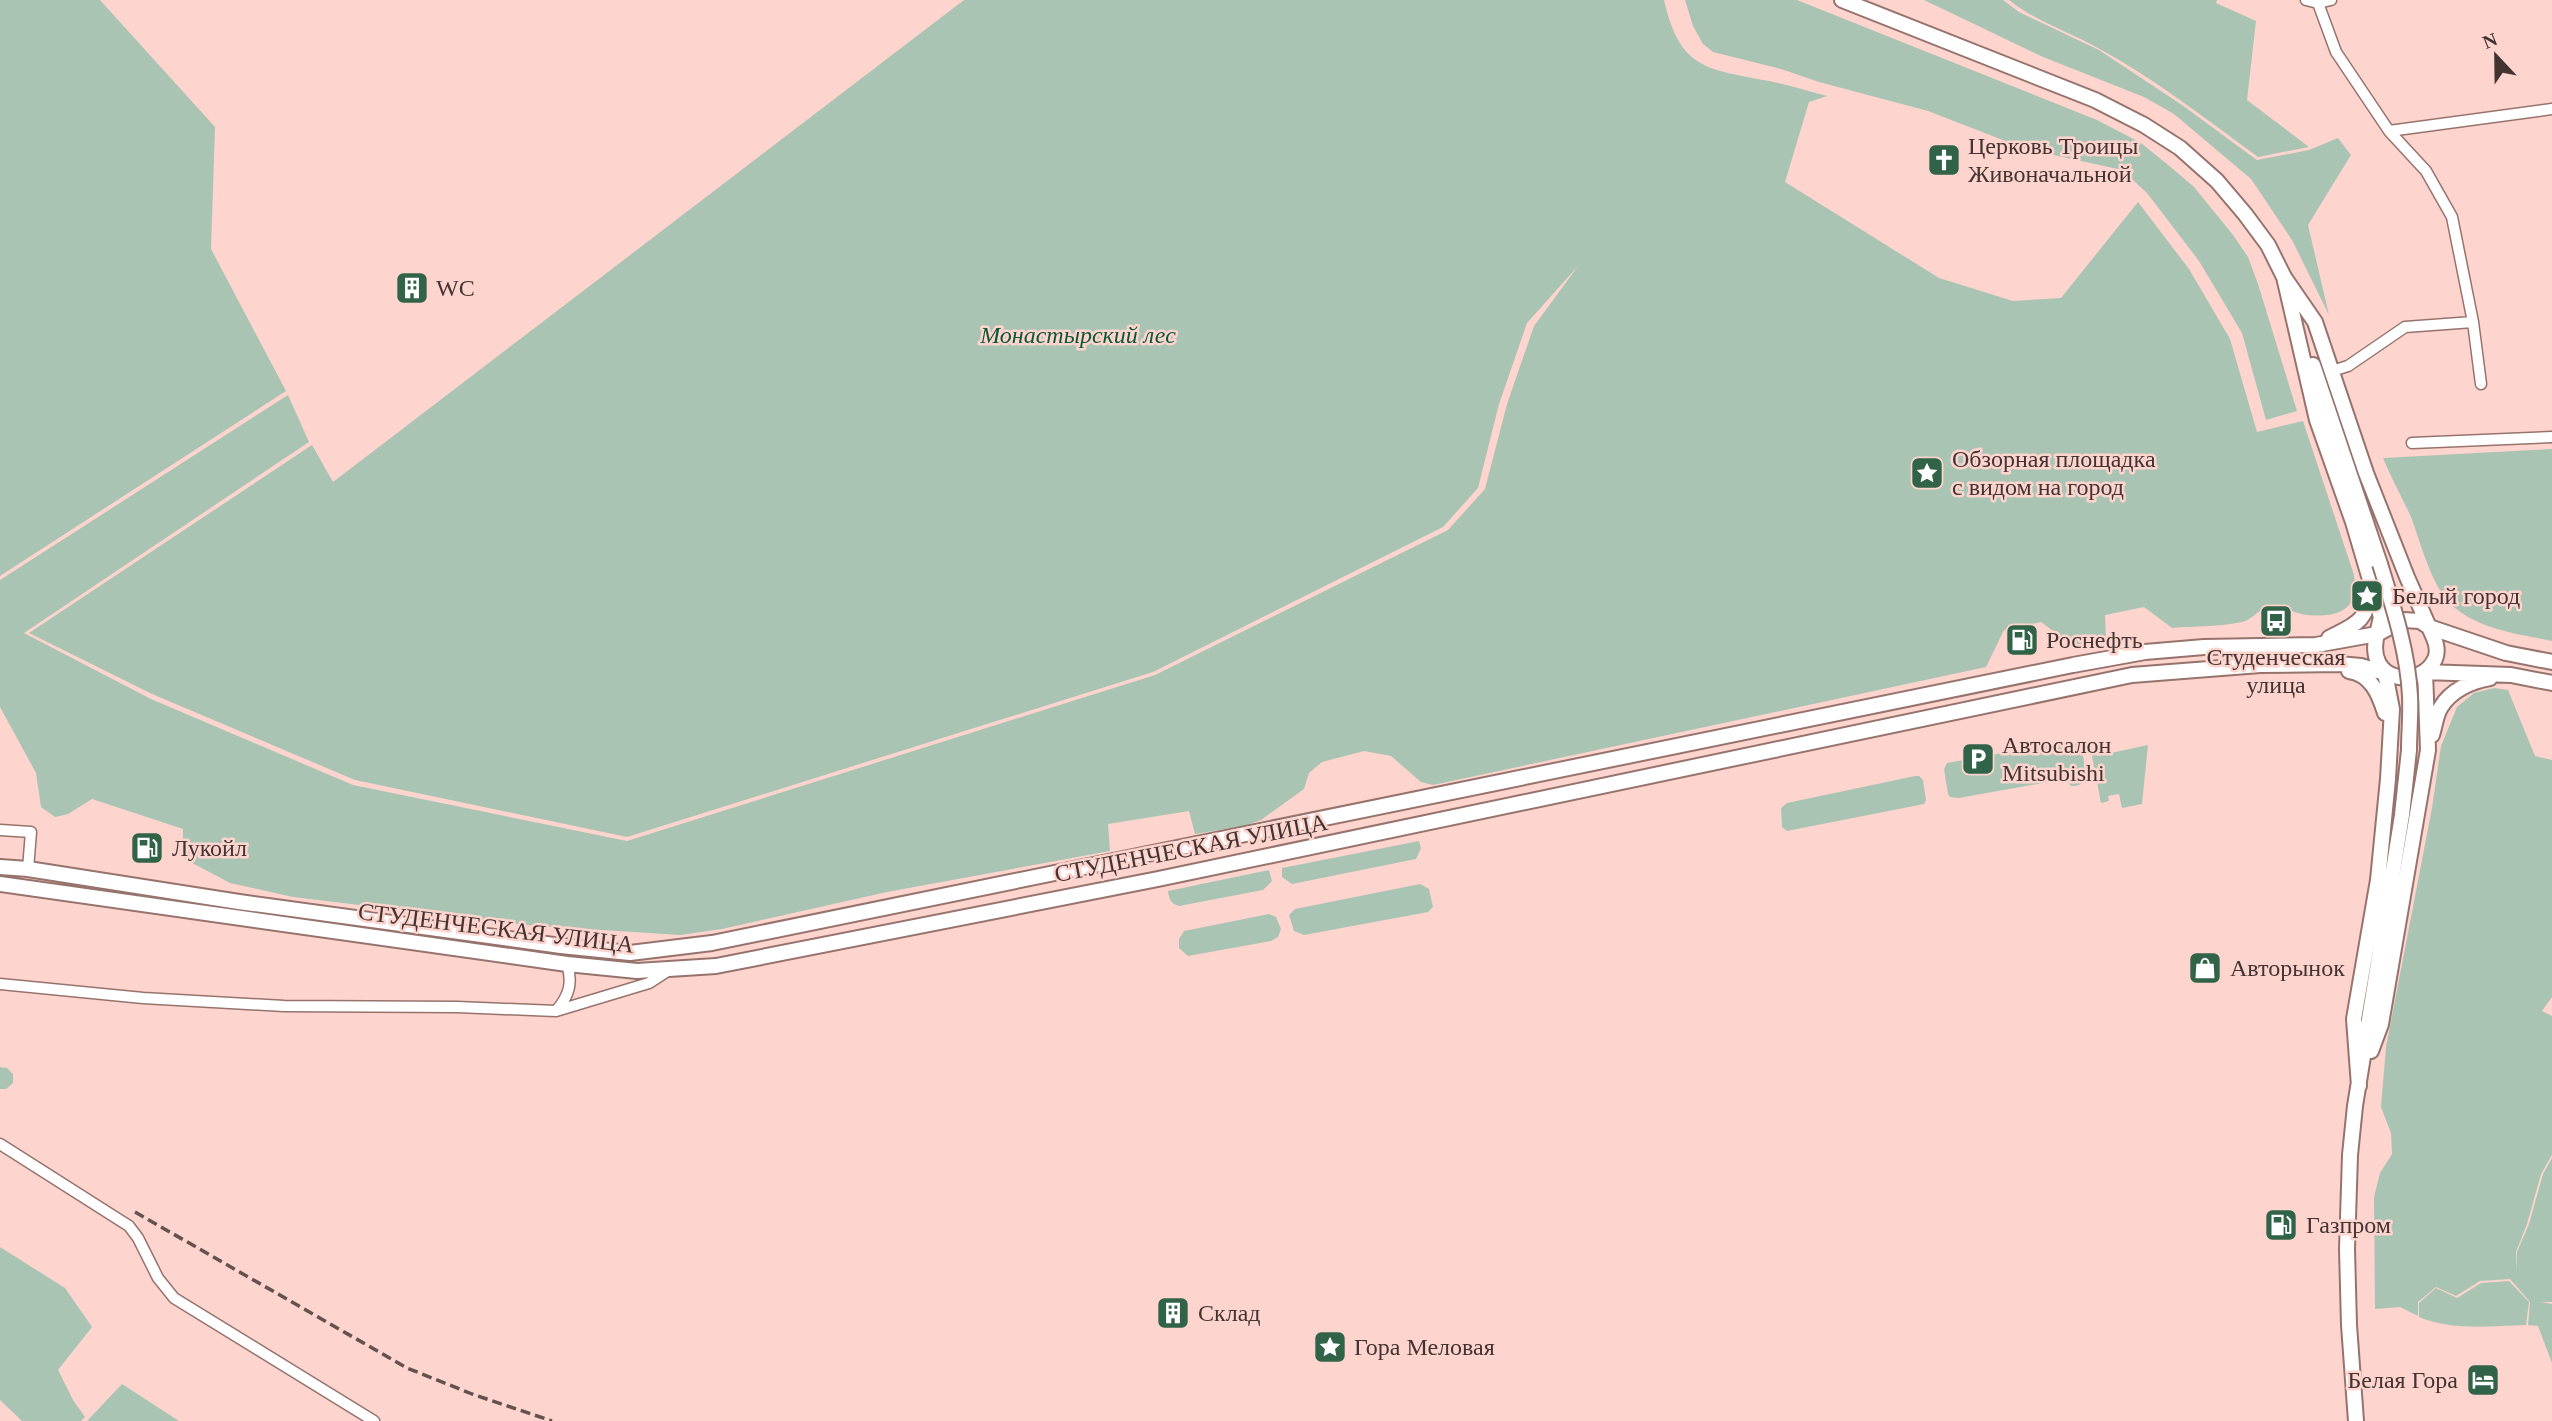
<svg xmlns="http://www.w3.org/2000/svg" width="2552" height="1421" viewBox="0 0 2552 1421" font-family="'Times New Roman',serif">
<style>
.green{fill:#aac4b4}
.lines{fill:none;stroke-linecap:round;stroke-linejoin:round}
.street-casing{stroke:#97736d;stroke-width:13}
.secondary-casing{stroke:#97736d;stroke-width:18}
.street{stroke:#fff;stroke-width:10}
.secondary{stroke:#fff;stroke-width:14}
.rail{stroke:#65514e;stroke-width:3.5;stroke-dasharray:10 5;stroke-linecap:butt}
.secondary-bridge-casing{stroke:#97736d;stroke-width:18;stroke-linecap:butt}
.secondary-bridge{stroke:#fff;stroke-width:14}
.labels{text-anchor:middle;stroke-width:5;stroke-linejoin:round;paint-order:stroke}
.poi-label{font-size:24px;fill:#433331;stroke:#fdd4ce;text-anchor:start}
.park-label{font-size:24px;font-style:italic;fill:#0b5836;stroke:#fdd4ce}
.street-label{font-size:24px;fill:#433331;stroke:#fdd4ce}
</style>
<rect width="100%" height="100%" fill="#fdd4ce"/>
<path class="green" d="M0 0H100L215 127 211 249 286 391 0 576Z
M964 0H1664C1680 70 1707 69 1769 81 1788 85 1808 91 1827 96L1809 102 1785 182 1939 278 2013 301 2061 298 2138 202 2189 269 2230 339 2257 432 2303 421 2354 575C2360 609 2339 618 2308 615 2295 614 2280 604 2266 608 2257 611 2251 620 2242 622 2220 627 2194 626 2172 628L2144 607 2105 615 2106 642 2073 646 2041 622 2004 630 1986 667 1433 785 1421 782 1391 756 1364 751 1322 762 1309 773 1304 789 1261 820 1244 826 1195 834 1189 811 1108 824 1110 851 887 892 722 929 680 935 524 925 293 897 230 883 183 858V829L92 799 68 814 55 817 41 807 36 773 0 707V580L288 395 309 442 24 633 151 699 353 785 627 841 1155 675 1448 530 1485 489 1507 404 1534 326 1578 266 1527 323 1499 404 1478 488 1443 527 1153 672 627 837 355 780 152 694 29 633 312 445 333 482Z
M1685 0H1797L2097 120 2141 143 2173 169 2194 187 2233 235 2248 257 2258 284 2297 411 2266 420 2242 333 2199 261 2147 193 2122 170 2026 149 1928 111 1819 82 1781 69 1713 52 1703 44 1693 26Z
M1924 0H2003L2019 12 2099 50 2182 105 2257 160 2309 150 2338 138 2351 155 2308 225 2329 315 2292 240 2251 179 2174 114 2144 97 2043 57Z
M2009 0H2217L2216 3 2256 21 2247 100 2309 147 2258 157C2206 119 2155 79 2098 48 2069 32 2035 21 2009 0Z
M2552 449V641C2519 634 2482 630 2455 608 2432 590 2421 543 2411 517 2402 497 2391 478 2383 458Z
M2494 688 2508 690 2535 756 2552 760V997L2542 1011 2552 1016V1155L2541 1174 2527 1224 2516 1252 2517 1272V1252L2529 1224 2543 1174 2552 1158V1302H2541L2552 1304V1363L2538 1326 2528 1325 2530 1302 2510 1279 2480 1281 2456 1296 2436 1287 2418 1302V1316L2400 1307 2375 1309 2374 1197 2380 1173 2392 1154 2391 1133 2381 1107 2386 1047 2432 808 2441 746 2457 707 2474 693Z
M2068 741C2073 742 2076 741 2079 745 2083 749 2083 756 2084 762 2086 776 2088 786 2071 786L2065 779 1959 798 1950 797 1948 794 1944 769 1947 763Z
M2148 745 2142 804 2122 808 2119 794 2108 796 2109 801 2101 803 2091 751 2096 750 2097 756Z
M1915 776H1919L1923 780 1926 800 1924 804 1787 831 1782 827 1781 808 1787 803Z
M1419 841 1421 848 1416 859 1292 884 1282 877V868Z
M1269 870 1272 881 1263 890 1179 906C1171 904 1169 899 1168 891Z
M1420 884 1429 889 1433 907 1428 912 1304 935 1294 931 1289 915 1295 909Z
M1269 914 1276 917 1281 929 1278 937 1271 941 1188 956 1179 948V939L1184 931Z
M0 1067 7 1068 13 1074V1083L6 1089H0Z
M0 1247 65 1288 92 1327 58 1370 73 1400 85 1417 81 1421H22L0 1400Z
M2509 1281 2529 1302 2526 1325C2490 1326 2453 1331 2419 1317V1303L2436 1288 2457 1298 2481 1283Z
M122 1384 179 1421H87Z"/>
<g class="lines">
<defs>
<path id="street" d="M2306 0 2318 3 2331 0
M2318 3 2336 52 2389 131 2426 171 2452 217 2473 322 2481 384
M2389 131 2552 109
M2332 371 2348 366 2405 327 2473 322
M2412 443 2552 437
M0 830 31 832 28 869
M0 984 143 998 284 1006 457 1007 556 1011 649 983 669 970
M556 1011C569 996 573 983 567 964
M0 1144 129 1226 138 1238 158 1278 174 1298 374 1421"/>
<path id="secondary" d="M1842 0 2095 100 2144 125 2180 148 2217 181 2245 214 2268 245 2284 277 2315 322 2366 473 2407 577 2429 627 2506 653 2552 662
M2313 365 2380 564
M2403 620 2420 621 2429 627C2433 636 2440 648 2435 659 2422 689 2364 684 2377 634Z
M2329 638C2356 624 2367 622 2371 589
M2349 671C2371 674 2379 694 2385 713
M2432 735C2435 726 2436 714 2441 707 2451 690 2472 681 2490 678
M0 867 28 869 239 902 561 946 630 953 712 943 2073 665 2145 652 2204 647 2316 645 2377 634 2381 617 2353 522 2317 420 2284 277
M0 884 567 964 637 971 716 966 1158 879 2132 675 2260 665 2339 664 2361 666 2385 673 2392 709 2388 779 2378 880 2354 1019 2359 1086
M2371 1051 2381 1024 2428 750 2425 672 2511 675 2552 683
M2356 1421 2349 1325 2347 1249 2350 1155 2355 1106 2402 815 2409 750"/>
</defs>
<use href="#street" class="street-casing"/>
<use href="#secondary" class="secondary-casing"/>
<use href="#street" class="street"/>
<use href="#secondary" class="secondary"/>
<path class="rail" d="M135 1212 407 1368 472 1394 552 1421"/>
<defs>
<path id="secondary-bridge" d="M2380 564C2393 606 2408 652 2410 696 2411 714 2409 732 2409 750"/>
</defs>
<use href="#secondary-bridge" class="secondary-bridge-casing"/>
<use href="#secondary-bridge" class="secondary-bridge"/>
</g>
<defs>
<symbol id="church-square" viewBox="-11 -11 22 22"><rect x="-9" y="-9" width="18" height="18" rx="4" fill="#306348" stroke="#fdd4ce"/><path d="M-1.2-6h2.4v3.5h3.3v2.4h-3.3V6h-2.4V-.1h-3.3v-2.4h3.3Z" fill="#fff"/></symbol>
<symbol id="building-square" viewBox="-11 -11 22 22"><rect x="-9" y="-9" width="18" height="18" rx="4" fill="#306348" stroke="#fdd4ce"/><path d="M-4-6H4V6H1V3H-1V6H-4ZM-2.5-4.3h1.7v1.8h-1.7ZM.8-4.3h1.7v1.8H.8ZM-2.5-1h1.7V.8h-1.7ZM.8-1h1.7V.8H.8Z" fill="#fff"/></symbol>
<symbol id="sight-square" viewBox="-11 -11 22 22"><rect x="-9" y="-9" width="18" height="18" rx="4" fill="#306348" stroke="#fdd4ce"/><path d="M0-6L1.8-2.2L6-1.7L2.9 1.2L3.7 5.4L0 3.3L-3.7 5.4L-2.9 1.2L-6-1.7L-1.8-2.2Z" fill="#fff"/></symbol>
<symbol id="bus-square" viewBox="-11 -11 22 22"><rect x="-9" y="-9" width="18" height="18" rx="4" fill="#306348" stroke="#fdd4ce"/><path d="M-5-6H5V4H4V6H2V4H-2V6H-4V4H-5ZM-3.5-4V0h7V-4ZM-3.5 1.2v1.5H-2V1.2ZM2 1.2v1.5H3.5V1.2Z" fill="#fff"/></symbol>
<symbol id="fuel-square" viewBox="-11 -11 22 22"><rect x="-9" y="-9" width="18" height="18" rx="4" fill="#306348" stroke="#fdd4ce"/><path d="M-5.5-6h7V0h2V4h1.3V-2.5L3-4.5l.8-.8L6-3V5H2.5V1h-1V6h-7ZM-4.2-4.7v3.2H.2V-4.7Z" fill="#fff"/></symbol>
<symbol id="parking-square" viewBox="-11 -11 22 22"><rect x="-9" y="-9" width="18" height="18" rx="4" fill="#306348" stroke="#fdd4ce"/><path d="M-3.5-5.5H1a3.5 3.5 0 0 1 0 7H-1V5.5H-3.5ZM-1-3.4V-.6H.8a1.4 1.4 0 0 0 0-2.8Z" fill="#fff"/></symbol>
<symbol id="shop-square" viewBox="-11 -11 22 22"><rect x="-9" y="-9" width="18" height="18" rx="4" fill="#306348" stroke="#fdd4ce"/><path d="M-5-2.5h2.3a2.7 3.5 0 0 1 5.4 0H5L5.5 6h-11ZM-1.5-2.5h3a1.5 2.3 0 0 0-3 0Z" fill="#fff"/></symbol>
<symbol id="hotel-square" viewBox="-11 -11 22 22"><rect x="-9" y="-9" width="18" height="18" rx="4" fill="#306348" stroke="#fdd4ce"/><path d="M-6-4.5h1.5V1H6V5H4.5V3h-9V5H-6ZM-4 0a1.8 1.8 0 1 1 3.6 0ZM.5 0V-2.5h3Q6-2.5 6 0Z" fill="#fff"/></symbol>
</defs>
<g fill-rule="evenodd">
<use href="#church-square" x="1925" y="141" width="38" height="38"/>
<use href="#building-square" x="393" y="269" width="38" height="38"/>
<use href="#sight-square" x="1908" y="454" width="38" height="38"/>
<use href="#sight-square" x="2348" y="577" width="38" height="38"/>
<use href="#bus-square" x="2257" y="602" width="38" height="38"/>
<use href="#fuel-square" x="2003" y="621" width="38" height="38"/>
<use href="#parking-square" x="1959" y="740" width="38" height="38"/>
<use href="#fuel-square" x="128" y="829" width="38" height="38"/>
<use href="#shop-square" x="2186" y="949" width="38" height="38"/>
<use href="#fuel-square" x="2262" y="1206" width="38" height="38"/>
<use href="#building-square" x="1154" y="1294" width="38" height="38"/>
<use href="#sight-square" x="1311" y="1328" width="38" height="38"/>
<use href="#hotel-square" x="2464" y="1361" width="38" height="38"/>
</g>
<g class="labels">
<g class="poi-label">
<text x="1968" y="154">Церковь Троицы<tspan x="1968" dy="28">Живоначальной</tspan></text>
<text x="436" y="296">WC</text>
<text x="1952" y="467">Обзорная площадка<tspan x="1952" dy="28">с видом на город</tspan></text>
<text x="2392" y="604">Белый город</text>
<text x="2046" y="648">Роснефть</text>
<text x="2276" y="665" text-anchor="middle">Студенческая<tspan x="2276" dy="28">улица</tspan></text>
<text x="2002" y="753">Автосалон<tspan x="2002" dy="28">Mitsubishi</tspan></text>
<text x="172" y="856">Лукойл</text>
<text x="2230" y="976">Авторынок</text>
<text x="2306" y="1233">Газпром</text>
<text x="1198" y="1321">Склад</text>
<text x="1354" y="1355">Гора Меловая</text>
<text x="2458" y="1388" text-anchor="end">Белая Гора</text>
</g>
<g class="park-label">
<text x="1078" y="343">Монастырский лес</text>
</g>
<g class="street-label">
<text transform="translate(1191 848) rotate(-11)" y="8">СТУДЕНЧЕСКАЯ УЛИЦА</text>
<text transform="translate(496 928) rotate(7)" y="8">СТУДЕНЧЕСКАЯ УЛИЦА</text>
</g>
</g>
<g transform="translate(2496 56) rotate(338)" stroke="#fdd4ce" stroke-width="5" paint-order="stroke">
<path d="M0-5L12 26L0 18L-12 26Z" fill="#433331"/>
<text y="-10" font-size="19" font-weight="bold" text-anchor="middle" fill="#433331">N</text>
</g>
</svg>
